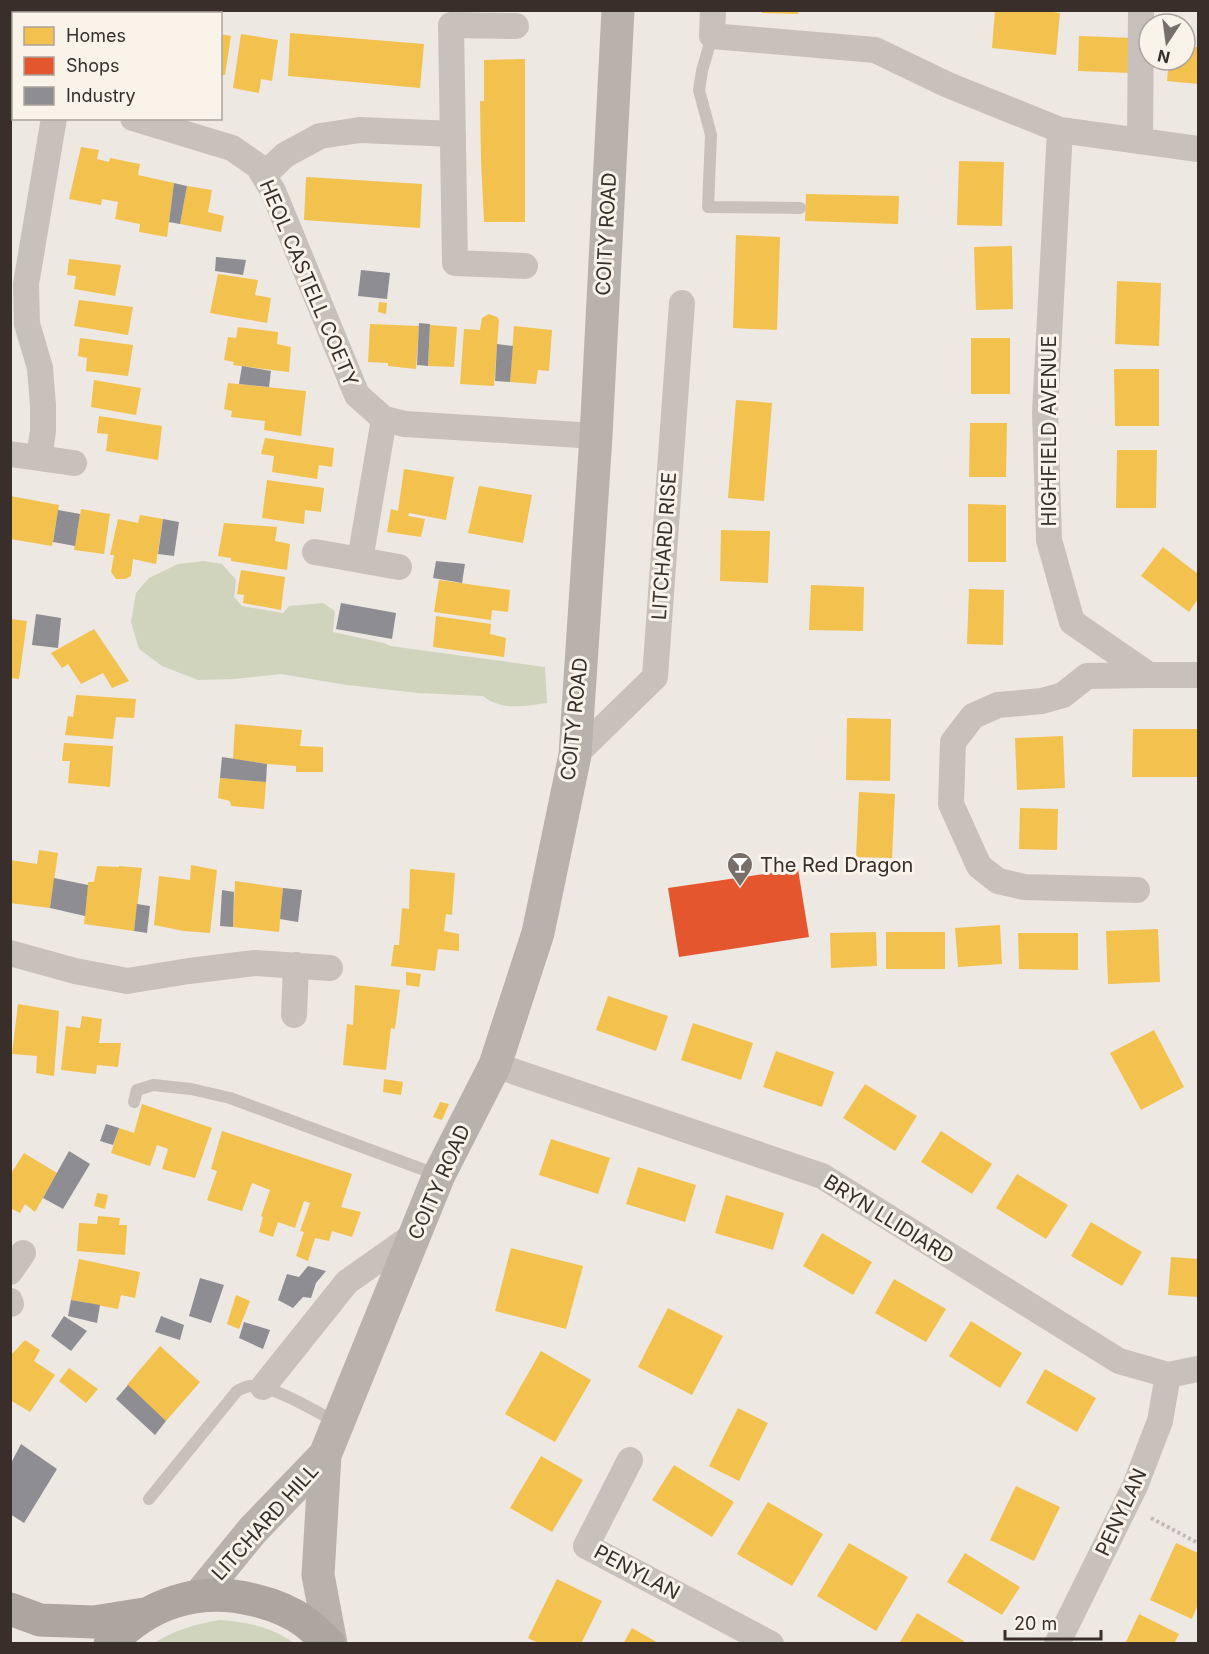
<svg xmlns="http://www.w3.org/2000/svg" width="1209" height="1654" viewBox="0 0 1209 1654" font-family="Inter,sans-serif">
<style>
.green{fill:#d0d4bc}
.homes{fill:#f2c14e}
.shops{fill:#e4572e}
.industry{fill:#8d8d92}
.lines{fill:none;stroke-linecap:round;stroke-linejoin:round}
.path{stroke:#c0b9b4;stroke-width:4;stroke-dasharray:3 3;stroke-linecap:butt}
.lane{stroke:#c8c1bb;stroke-width:12}
.street{stroke:#c8c1bb;stroke-width:26}
.secondary{stroke:#b8b1ac;stroke-width:33}
.primary{stroke:#ada5a0;stroke-width:33}
.labels{text-anchor:middle;stroke-width:6;stroke-linejoin:round;paint-order:stroke}
.street-label{font-size:20px;fill:#392e29;stroke:#faf3ea}
.poi-label{font-size:20px;fill:#392e29;stroke:#faf3ea;text-anchor:start}
</style>
<rect width="100%" height="100%" fill="#eee8e3"/>
<path class="green" d="M203 561 222 564 236 580 234 597 242 606 283 613 289 606 323 603 335 611 333 632 384 643 390 646 545 667 547 703C525 706 501 711 483 696L418 693 347 685 281 674 235 679 198 680 162 666 139 649 131 622 136 593 149 578 178 564Z
M220 1620C247 1622 272 1627 294 1643H154C175 1630 195 1624 220 1620Z"/>
<path class="homes" d="M10 10H81V14H14V25L10 24Z
M762 10H798V14L762 13Z
M995 10H1039L1060 13 1056 55 992 48Z
M290 33 424 44 420 88 288 76Z
M220 34 231 36 225 75H220Z
M241 34 278 40 272 81 261 79 259 93 233 88Z
M1079 36 1134 38 1132 73 1078 71Z
M1185 46 1198 47V84L1167 81 1169 60H1185Z
M525 59V222H484L481 160 480 101H484V60Z
M81 147 99 150 97 159 109 162 110 158 140 164 138 175 174 183 167 237 139 232 140 224 115 219 118 202 102 199 101 205 69 199Z
M959 161 1004 162 1002 226 957 225Z
M306 177 422 184 420 228 304 220Z
M187 186 212 190 208 212 224 216 221 232 180 224Z
M806 194 899 196 898 224 805 221Z
M736 235 780 237 777 330 733 328Z
M1012 246 1013 309 976 310 974 247Z
M69 259 121 265 115 296 74 289 76 276 67 275Z
M218 274 258 280 255 295 271 298 267 323 210 313Z
M1117 281 1161 283 1159 346 1115 344Z
M79 300 133 307 128 335 74 326Z
M379 302 387 303 386 314 378 312Z
M489 314 497 317 499 320 494 386 460 384 464 329 480 330 482 318Z
M370 324 419 326 416 369 388 366V363L368 362Z
M430 325 457 327 454 367 428 366Z
M514 326 552 330 549 371 538 370 536 384 510 382Z
M238 327 278 332 277 344 291 347 289 372 233 365 234 362 224 360 228 337 236 338Z
M80 338 133 345 128 376 86 371 87 358 78 356Z
M971 338H1010V394H971Z
M1114 369H1159V426H1115Z
M94 380 141 388 136 415 91 407Z
M228 383 306 391 301 436 264 430 265 421 231 417 232 411 224 409Z
M736 400 772 403 764 501 728 498Z
M99 416 162 426 158 460 106 451 108 434 97 433Z
M970 423H1007L1006 477H969Z
M265 438 334 448 332 467 319 465 317 479 272 472 274 456 261 454Z
M1117 450H1157L1156 508H1116Z
M404 469 454 477 446 520 409 513 408 516 425 519 421 537 387 532 391 509 398 511Z
M267 480 324 488 321 512 305 510 304 524 262 518Z
M479 486 532 495 523 543 468 533Z
M10 496 59 505 52 546 10 539Z
M968 504 1006 505V562H968Z
M81 509 110 514 104 554 74 550Z
M140 515 163 519 156 564 133 559 131 576 125 579H116L111 572 114 555H110L118 519 138 523Z
M224 523 277 527 275 541 290 544 287 570 231 561V558L218 556Z
M721 530 770 531 768 583 720 581Z
M1163 547 1198 574V599L1189 612 1141 576Z
M241 570 285 577 281 610 243 603 244 595 237 594Z
M439 580 510 590 508 612 492 610 491 620 434 612Z
M811 585 864 587 863 631 809 630Z
M969 589 1004 590 1003 645 967 644Z
M436 616 491 624 490 634 506 638 504 657 433 647Z
M10 619 27 621 19 679 10 678Z
M94 629 129 681 112 688 103 673 81 684 68 664 62 668 51 653Z
M76 695 136 699 134 718 116 717 113 739 65 735 68 716 73 717Z
M847 718 891 719 890 781 846 780Z
M235 724 302 730 300 746 323 747V772H296V766L267 764 233 759Z
M1133 729H1198V777H1132Z
M1063 736 1065 788 1017 790 1015 738Z
M64 743 113 746 110 787 68 783 70 761H62Z
M220 778 266 782 264 809 231 806 230 801 218 798Z
M859 792 895 794 892 858 856 857Z
M1020 808 1058 809 1057 850 1019 849Z
M39 850 58 853 50 908 10 903V860L37 864Z
M191 865 217 870 210 933 184 931 154 925 159 876 190 880Z
M97 866 119 867V866L142 868 134 931 84 924 88 882H94Z
M410 869 455 873 452 915 446 914 444 931 459 934V951L438 949 435 971 391 966 394 945H399L402 908 409 909Z
M235 881 283 888 279 932 233 927Z
M1000 925 1002 964 958 967 955 928Z
M1158 929 1160 982 1108 984 1106 931Z
M876 932 877 966 831 968 830 933Z
M886 932H945V969H886Z
M1018 933H1078V970L1019 969Z
M406 972 421 974 419 987 406 985Z
M355 985 400 990 395 1029 391 1028 386 1070 343 1065 347 1024 353 1025Z
M608 996 668 1016 656 1051 596 1030Z
M18 1004 59 1011 54 1076 36 1073 37 1056 12 1054Z
M82 1016 102 1019 99 1043H121L118 1067 97 1065 96 1074 61 1070 66 1026 80 1028Z
M693 1023 753 1043 741 1080 681 1060Z
M1154 1030 1184 1087 1141 1110 1110 1053Z
M776 1051 834 1072 822 1107 763 1087Z
M384 1079 403 1082 401 1095 383 1092Z
M865 1084 917 1116 895 1151 843 1118Z
M440 1102 449 1104 442 1120 433 1117Z
M142 1104 212 1128 195 1178 162 1169 168 1149 157 1145 150 1166 111 1153 119 1128 134 1133Z
M222 1131 352 1174 341 1207 361 1212 352 1237 332 1231 329 1241 315 1238 308 1261 296 1256 304 1232 300 1231 310 1203 304 1201 295 1228 278 1222 273 1237 259 1232 263 1217 261 1216 270 1190 252 1183 242 1211 207 1200 217 1171 211 1169Z
M941 1131 992 1164 972 1194 921 1162Z
M551 1139 610 1158 598 1194 539 1175Z
M24 1153 57 1173 35 1212 25 1204 20 1213 10 1208V1175Z
M638 1167 696 1185 685 1222 626 1204Z
M1017 1174 1068 1205 1046 1239 996 1208Z
M97 1193 108 1195 105 1209 94 1206Z
M726 1195 784 1213 773 1250 715 1233Z
M98 1216 120 1218 119 1225H127L125 1255 77 1251 79 1223 97 1224Z
M1091 1222 1142 1252 1122 1286 1071 1256Z
M822 1233 872 1262 853 1295 803 1266Z
M511 1248 583 1266 566 1329 495 1311Z
M1171 1257 1198 1259V1297L1168 1295Z
M79 1259 140 1272 135 1298 121 1295 118 1309 71 1300Z
M894 1279 946 1309 926 1342 875 1313Z
M236 1295 250 1301 239 1329 227 1324Z
M668 1308 723 1336 692 1395 638 1367Z
M971 1321 1022 1353 1000 1388 949 1356Z
M25 1340 40 1350 34 1361 55 1375 30 1412 10 1400V1353L12 1354Z
M160 1346 200 1382 166 1421 127 1385Z
M541 1351 591 1380 555 1442 505 1414Z
M69 1368 98 1389 86 1403 59 1381Z
M1045 1369 1096 1398 1077 1432 1026 1403Z
M738 1408 768 1423 739 1481 709 1466Z
M541 1456 583 1480 552 1532 510 1508Z
M674 1465 734 1502 712 1537 652 1500Z
M1016 1486 1060 1507 1034 1561 990 1540Z
M768 1502 823 1534 792 1586 737 1554Z
M849 1543 908 1577 876 1631 817 1596Z
M1176 1543 1198 1553V1604L1192 1619 1150 1600Z
M965 1553 1020 1587 1002 1615 947 1582Z
M557 1579 602 1601 581 1644H540L528 1638Z
M917 1613 964 1641 962 1644H899Z
M1139 1614 1179 1634 1174 1644H1125Z
M632 1628 660 1644H623Z"/>
<path class="shops" d="M798 869 809 937 679 957 668 888Z"/>
<path class="industry" d="M174 183 187 186 180 224 169 222Z
M216 257 246 260 243 275 215 271Z
M361 270 390 273 387 299 358 296Z
M419 323 430 324 428 366 417 365Z
M497 344 513 346 510 382 495 381Z
M242 366 271 371 269 387 239 384Z
M58 510 80 514 75 546 53 542Z
M163 519 179 522 174 556 158 554Z
M436 561 465 564 462 583 433 578Z
M341 603 396 613 392 639 336 629Z
M36 614 61 618 58 648 32 645Z
M222 757 267 764 266 782 220 778Z
M54 878 88 885 85 916 50 908Z
M283 888 302 890 298 922 280 919Z
M222 890 234 892 233 927 220 926Z
M137 904 150 906 147 933 134 931Z
M106 1124 119 1128 113 1145 100 1141Z
M69 1151 90 1164 63 1209 43 1198Z
M308 1266 326 1271 316 1283 311 1298 303 1297 293 1308 278 1300 287 1274 299 1277Z
M200 1278 224 1285 211 1323 189 1316Z
M71 1300 100 1305 97 1323 68 1316Z
M64 1316 87 1331 71 1351 51 1336Z
M161 1316 184 1325 180 1340 155 1332Z
M244 1322 270 1330 263 1349 239 1338Z
M128 1385 166 1421 155 1435 116 1399Z
M21 1444 57 1469 24 1523 10 1514V1465Z"/>
<g class="lines">
<path class="path" d="M1151 1518 1198 1543"/>
<path class="lane" d="M712 36 702 71 699 90 711 135 708 207 800 208
M134 1102 137 1090 153 1085 191 1089 230 1098 438 1175
M149 1499 237 1391C243 1388 248 1385 255 1386 275 1387 317 1412 336 1422"/>
<path class="street" d="M713 10 712 36 875 50 948 85 1060 130 1198 149
M516 26 451 25 455 263 525 266
M10 82 14 83
M133 118 232 148 258 166 273 191 357 395 384 419 405 424 596 436
M1060 130 1045 412 1049 540 1072 622 1149 675H1198
M1140 141 1141 10
M264 175 285 155 320 136 360 130 453 134
M10 454 74 463
M39 458 43 431V405L40 368 27 324 26 284 54 118
M315 552 399 567
M360 560 384 419
M575 755 655 677 682 303
M1137 890 1024 887 998 881 979 866 951 804 953 742 973 716 998 705 1042 701 1063 695 1087 676 1149 675
M10 953 75 971 127 981 189 971 255 963 330 968
M294 1015 296 965
M495 1065 822 1176 1119 1361 1168 1375 1198 1369
M10 1272 23 1253
M10 1301 11 1304
M263 1387 347 1282 415 1234
M630 1460 586 1546 771 1644
M1057 1644 1135 1486 1160 1421 1168 1375"/>
<path class="secondary" d="M199 1596 252 1531 325 1455
M331 1644 318 1575 325 1455 439 1175 495 1065 538 933 575 755 596 436 618 10"/>
<path class="primary" d="M10 1609 40 1620 94 1622 144 1614
M110 1644C148 1603 199 1586 254 1600 271 1604 290 1611 305 1622 313 1628 321 1636 329 1644"/>
</g>
<defs>
<symbol id="bar-pin" viewBox="-11 -11 22 30"><path d="M0 17L-7.5 6A9.5 9.5 0 1 1 7.5 6Z" fill="#786f6a" stroke="#faf3ea"/><path d="M-6-5H6L.8 .8V4.5H3.5V6h-7V4.5H-.8V.8Z" fill="#fff"/></symbol>
</defs>
<g fill-rule="evenodd">
<use href="#bar-pin" x="725" y="850" width="30" height="40"/>
</g>
<g class="labels">
<g class="street-label">
<text transform="translate(606 234) rotate(-87)" y="7">COITY ROAD</text>
<text transform="translate(309 283) rotate(67)" y="7">HEOL CASTELL COETY</text>
<text transform="translate(1049 431) rotate(-90)" y="7">HIGHFIELD AVENUE</text>
<text transform="translate(664 546) rotate(-86)" y="7">LITCHARD RISE</text>
<text transform="translate(574 719) rotate(-84)" y="7">COITY ROAD</text>
<text transform="translate(439 1182) rotate(-66)" y="7">COITY ROAD</text>
<text transform="translate(889 1219) rotate(32)" y="7">BRYN LLIDIARD</text>
<text transform="translate(1121 1512) rotate(-65)" y="7">PENYLAN</text>
<text transform="translate(265 1522) rotate(-48)" y="7">LITCHARD HILL</text>
<text transform="translate(637 1572) rotate(28)" y="7">PENYLAN</text>
</g>
<g class="poi-label">
<text x="760" y="872">The Red Dragon</text>
</g>
</g>
<rect width="1209" height="1654" fill="none" stroke="#392e29" stroke-width="24"/>
<rect x="12" y="12" width="210" height="108" fill="#faf3ea" stroke="#ada49d" stroke-width="1.5"/>
<rect x="24" y="27" width="30" height="18" fill="#f2c14e" stroke="#ada49d" stroke-width="1.5"/>
<text x="66" y="42" font-size="18" fill="#392e29">Homes</text>
<rect x="24" y="57" width="30" height="18" fill="#e4572e" stroke="#ada49d" stroke-width="1.5"/>
<text x="66" y="72" font-size="18" fill="#392e29">Shops</text>
<rect x="24" y="87" width="30" height="18" fill="#8d8d92" stroke="#ada49d" stroke-width="1.5"/>
<text x="66" y="102" font-size="18" fill="#392e29">Industry</text>
<g transform="translate(1167 42) rotate(193)"><circle r="28" fill="#faf3ea" stroke="#ada49d" stroke-width="1.5"/>
<path d="M0-4.5L10 22L0 15L-10 22Z" fill="#786f6a"/>
<text y="-9" font-size="16" font-weight="bold" text-anchor="middle" fill="#392e29">N</text>
</g>
<path d="M1005 1630v9h96v-9" fill="none" stroke="#392e29" stroke-width="3"/>
<text x="1014" y="1630" font-size="18" fill="#392e29" stroke="#faf3ea" stroke-width="4.5" paint-order="stroke">20 m</text>
</svg>
